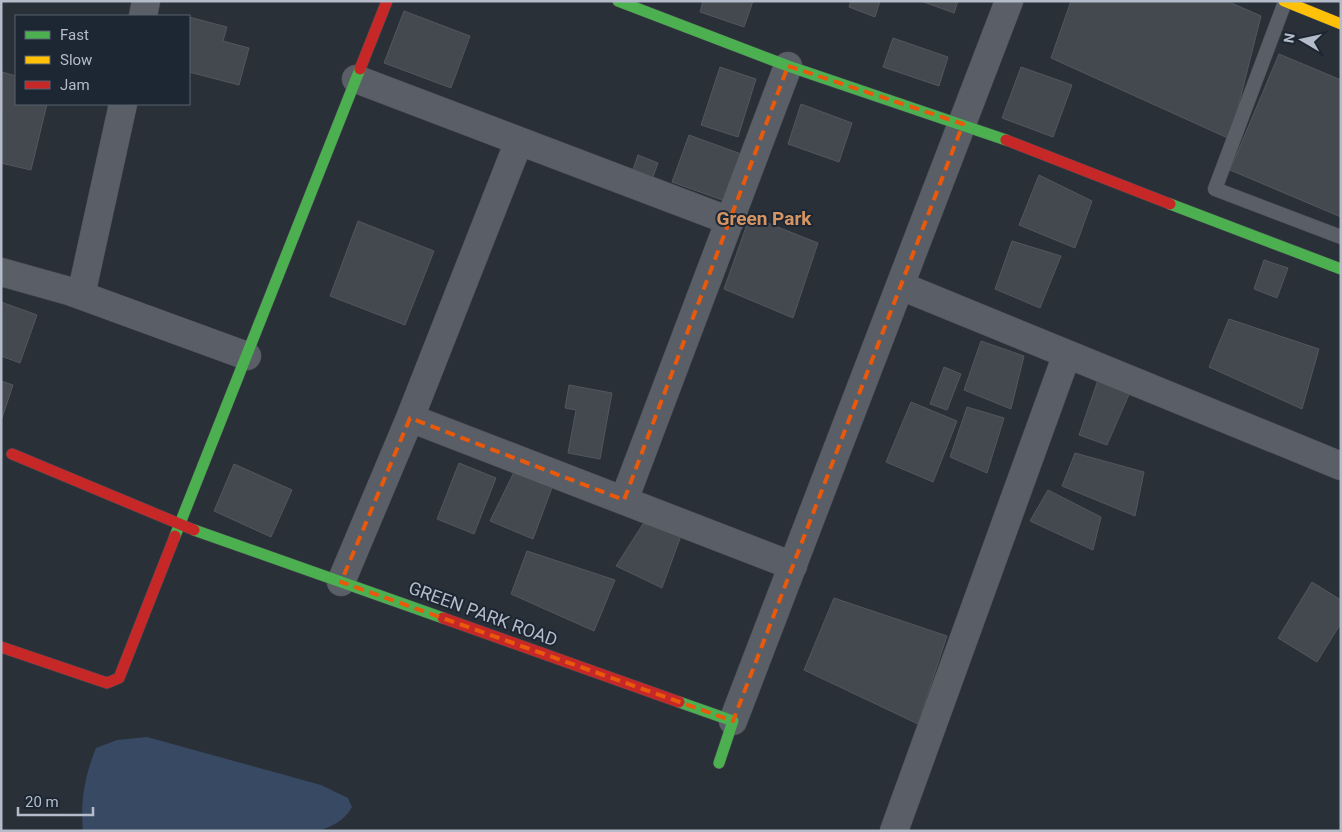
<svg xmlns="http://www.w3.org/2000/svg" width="1342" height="832" viewBox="0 0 1342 832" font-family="Roboto,sans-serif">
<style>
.water{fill:#384963}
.building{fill:#444950;stroke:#52575f}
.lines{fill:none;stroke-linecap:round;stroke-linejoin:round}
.lane-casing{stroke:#484c53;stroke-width:15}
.street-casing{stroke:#484c53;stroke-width:29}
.fast-casing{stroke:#484c53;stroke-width:12}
.slow-casing{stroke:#484c53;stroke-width:12}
.jam-casing{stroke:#484c53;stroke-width:12}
.lane{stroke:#5a5e66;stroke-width:14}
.street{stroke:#5a5e66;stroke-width:28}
.fast{stroke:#4caf50;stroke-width:11}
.slow{stroke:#ffc107;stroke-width:11}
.jam{stroke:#c62828;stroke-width:11}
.marked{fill:none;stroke:#e8590c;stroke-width:4;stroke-dasharray:10 6;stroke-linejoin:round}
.labels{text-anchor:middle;stroke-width:4;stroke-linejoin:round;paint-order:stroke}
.street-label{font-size:18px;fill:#b4bcc9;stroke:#1d2633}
.neighbourhood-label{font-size:19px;font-weight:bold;fill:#d59563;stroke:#1d2633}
</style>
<rect width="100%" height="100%" fill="#2a3038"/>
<path class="water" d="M147 737 321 785 348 798 352 807C344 821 332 827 317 831H83C80 801 85 775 96 748L117 740Z"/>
<path class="building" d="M703 1H753L744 27 700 12Z
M851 1H880L875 17 849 7Z
M921 1H958L954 13Z
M1071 1H1227L1261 16 1230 139 1051 58Z
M404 11 470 36 451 88 384 63Z
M189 17 227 27 223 41 249 48 239 85 189 72Z
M893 38 948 57 939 86 883 67Z
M1279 54 1341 80V217L1230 170Z
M720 67 756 79 738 137 701 125Z
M1021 67 1072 85 1053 137 1002 118Z
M2 72 16 76V104H47L31 170 1 163Z
M801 104 852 123 839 162 788 144Z
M689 135 741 154 725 201 672 182Z
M638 155 658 163 650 185 630 178Z
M1039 175 1092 201 1075 248 1019 225Z
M750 216 818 243 793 318 724 289Z
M358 221 434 251 405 325 330 296Z
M1012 241 1061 256 1040 308 995 289Z
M1264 260 1288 268 1277 298 1254 289Z
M1 302 37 315 20 363 1 356Z
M1229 319 1319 349 1302 409 1209 367Z
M981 341 1024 356 1011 409 964 390Z
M944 367 961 374 947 410 930 404Z
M1099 377 1130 392 1107 445 1079 435Z
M1 381 13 385 1 421Z
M569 385 612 393 600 459 568 453 576 410 565 408Z
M911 402 957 421 933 482 886 462Z
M967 407 1004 418 987 473 950 457Z
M1075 453 1144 472 1135 516 1062 486Z
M459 463 496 478 474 534 437 519Z
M234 464 292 490 271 537 214 511Z
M516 468 553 485 533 539 490 521Z
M1048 490 1101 517 1093 550 1030 521Z
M643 524 682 533 662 588 616 566Z
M527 551 615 580 594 631 511 594Z
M1312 582 1341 600V623L1317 662 1278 638Z
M834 598 947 636 918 724 804 670Z"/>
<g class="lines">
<defs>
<path id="lane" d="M1285 2 1215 189 1341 237"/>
<path id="street" d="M143 16 146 1
M356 79 730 221
M1 272 69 291 247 356
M901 286 1341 466
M81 295 123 104
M410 418 793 566
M624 500 788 66
M341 582 410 418 519 141
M733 721 1009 1
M894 831 1067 354"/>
<path id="fast" d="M618 1 788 66 1006 140
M1170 204 1341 269
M194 530 443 618
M175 536 360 69
M679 702 733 721 719 763"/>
<path id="slow" d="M1284 1 1341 24"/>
<path id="jam" d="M360 69 387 1
M1006 140 1170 204
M12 454 194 530
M443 618 679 702
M1 647 107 683 119 678 175 536"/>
</defs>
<use href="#lane" class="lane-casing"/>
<use href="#street" class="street-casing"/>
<use href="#fast" class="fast-casing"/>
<use href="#slow" class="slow-casing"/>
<use href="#jam" class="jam-casing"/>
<use href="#lane" class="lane"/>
<use href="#street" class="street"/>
<use href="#fast" class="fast"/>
<use href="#slow" class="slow"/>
<use href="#jam" class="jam"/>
</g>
<path class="marked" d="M788 66 963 124 733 721 341 582 410 418 624 500Z"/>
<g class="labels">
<g class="street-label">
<text transform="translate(483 614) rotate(20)" y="6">GREEN PARK ROAD</text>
</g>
<g class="neighbourhood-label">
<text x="764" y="225">Green Park</text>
</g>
</g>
<rect width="1342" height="832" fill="none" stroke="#b4bcc9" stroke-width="5"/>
<rect x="15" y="15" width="175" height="90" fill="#1d2633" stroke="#59626f"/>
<rect x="25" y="31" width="25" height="8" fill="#4caf50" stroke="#59626f"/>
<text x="60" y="40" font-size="15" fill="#b4bcc9">Fast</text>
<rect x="25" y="56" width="25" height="8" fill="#ffc107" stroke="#59626f"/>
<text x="60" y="65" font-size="15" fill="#b4bcc9">Slow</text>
<rect x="25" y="81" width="25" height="8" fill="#c62828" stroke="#59626f"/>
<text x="60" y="90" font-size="15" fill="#b4bcc9">Jam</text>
<g transform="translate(1302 40) rotate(279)" stroke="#1d2633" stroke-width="4" paint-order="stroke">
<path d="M0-4L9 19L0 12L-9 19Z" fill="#b4bcc9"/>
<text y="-8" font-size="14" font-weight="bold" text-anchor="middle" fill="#b4bcc9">N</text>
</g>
<path d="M18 807v8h75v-8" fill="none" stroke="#b4bcc9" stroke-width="2.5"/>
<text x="25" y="807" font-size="15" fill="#b4bcc9" stroke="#1d2633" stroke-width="4" paint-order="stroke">20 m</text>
</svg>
